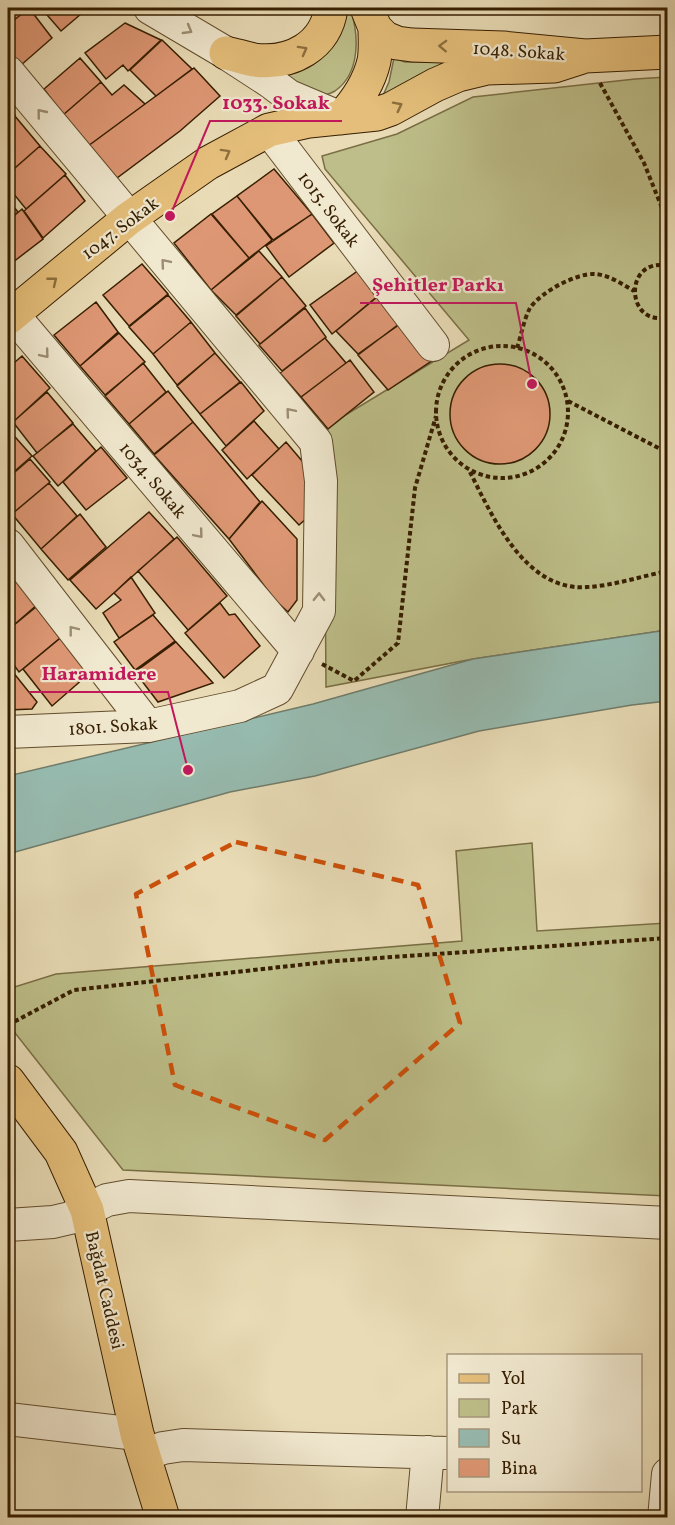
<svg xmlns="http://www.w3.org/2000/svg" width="675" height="1525" viewBox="0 0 675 1525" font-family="Vollkorn,serif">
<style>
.green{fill:#bdbe89;stroke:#7a6e44;stroke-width:1.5}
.water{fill:#97bbb0;stroke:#707c6a;stroke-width:1.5}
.building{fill:#de9774;stroke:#361e00;stroke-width:1.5}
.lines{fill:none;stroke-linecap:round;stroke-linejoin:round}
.minor-casing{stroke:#624d2d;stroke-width:34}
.major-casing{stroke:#361e00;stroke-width:35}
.path{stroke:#361e00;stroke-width:4;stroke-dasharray:4.5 3;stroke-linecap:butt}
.minor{stroke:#f0e8cf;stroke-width:32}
.major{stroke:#e4be7a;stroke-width:33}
.oneway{stroke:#9c8d72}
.oneway2{stroke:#8d6e3d}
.marked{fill:none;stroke:#cd500a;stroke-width:4.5;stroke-dasharray:12 8;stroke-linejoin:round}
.labels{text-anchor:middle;stroke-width:4.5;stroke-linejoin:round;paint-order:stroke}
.street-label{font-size:18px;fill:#361e00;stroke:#f0e8cf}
.leader{fill:none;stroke:#c2185b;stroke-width:2}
.callout-dot{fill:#c2185b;stroke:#f0e8cf;stroke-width:2}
.callout-label{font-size:20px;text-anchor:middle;font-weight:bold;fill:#c2185b;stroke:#f0e8cf;stroke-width:4.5;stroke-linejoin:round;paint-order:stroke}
</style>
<rect width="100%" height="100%" fill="#e8dbb5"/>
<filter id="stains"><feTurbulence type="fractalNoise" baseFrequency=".00333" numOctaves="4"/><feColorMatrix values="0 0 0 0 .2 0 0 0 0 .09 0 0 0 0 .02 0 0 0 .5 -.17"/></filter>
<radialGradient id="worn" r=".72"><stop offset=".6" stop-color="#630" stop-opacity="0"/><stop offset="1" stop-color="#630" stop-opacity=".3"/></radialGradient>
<path class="green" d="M340 8H350C359 34 361 73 335 91 330 94 322 96 317 98L271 71Z
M394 58 405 62H448L381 100 389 82Z
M667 77V630L473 659 326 687 324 428 469 340 325 169 322 156 397 134 473 97 635 79Z
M532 843 537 931 667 923V1196L123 1170 8 1024V989L56 974 462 941 456 851Z"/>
<path class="water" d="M667 630V701L632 705 479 731 315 776 230 792 8 854V776L313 704 473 659Z"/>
<path class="building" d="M8 8H29L8 25Z
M29 8 52 38 20 66 8 50V25Z
M41 8H88L61 31Z
M125 23 161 40 128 71 123 65 106 79 85 53Z
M162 40 192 69 156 96 130 70Z
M80 58 101 82 63 115 44 89Z
M194 68 220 96 180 131 117 178 88 146Z
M101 82 112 95 124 85 145 104 88 146 63 115Z
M8 106 15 115 8 122Z
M14 115 40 146 8 174V122Z
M40 146 66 174 26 209 8 187V174Z
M274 169 312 214 273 240 237 196Z
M65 175 85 201 43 238 24 211Z
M237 196 272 240 249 258 212 214Z
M8 200 18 212 8 221Z
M22 209 43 239 8 266V221Z
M211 214 249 258 211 290 174 243Z
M312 214 334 243 289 277 266 246Z
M259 251 282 277 236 315 211 290Z
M142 264 168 294 129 326 103 295Z
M366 265 385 290 332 334 310 305Z
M282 277 306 306 260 344 236 316Z
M382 293 404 321 358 354 336 331Z
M168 295 191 322 153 354 129 327Z
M96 302 118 332 80 366 54 335Z
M305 308 326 337 282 371 259 345Z
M403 321 433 360 388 390 358 355Z
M191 322 215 353 177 385 153 354Z
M119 333 145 362 105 395 80 366Z
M325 338 346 363 301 397 280 373Z
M215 353 240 382 200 414 177 386Z
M22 356 50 388 12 423 8 418V368Z
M350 360 374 392 328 429 301 397Z
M143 363 166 392 129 424 105 396Z
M450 414a50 50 0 1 1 100 0a50 50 0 1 1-100 0Z
M241 382 264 411 226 446 200 414Z
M168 391 193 422 154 454 129 424Z
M47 392 73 423 37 453 13 422Z
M254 421 279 449 247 479 222 450Z
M193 422 260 502 229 539 154 455Z
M73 424 96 451 58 486 33 456Z
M8 429 32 456 8 477Z
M286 442 319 481 309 516 299 525 252 475Z
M101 447 127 478 86 510 63 482Z
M30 459 50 482 12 514 8 509V478Z
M49 483 77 516 41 549 12 514Z
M262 501 297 539V600L288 612 275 600 229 539Z
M149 512 174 539 96 609 70 580Z
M80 514 106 547 68 580 41 549Z
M177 537 227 596 188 630 138 571Z
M15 575 38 604 8 630V581Z
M131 577 155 613 119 638 103 613 121 600 114 593Z
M220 603 229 615 235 614 260 646 224 678 185 633Z
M36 607 60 638 19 672 8 657V630Z
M153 615 175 641 135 670 114 642Z
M64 635 91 672 52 706 23 669Z
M176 642 213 683 158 702 135 672Z
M8 666 37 702 32 709 8 710Z"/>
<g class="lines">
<defs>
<path id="minor" d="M150 8 226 53 269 81 289 96 341 118
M8 72 316 442 321 481 319 611 277 689 240 706 148 726 8 732
M269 130 433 345
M8 309 298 651
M8 545 148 726
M8 1225 53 1222 70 1218 107 1200 129 1196 668 1223
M8 1419 137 1434
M144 1455 163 1448 183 1445 448 1453
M422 1518 428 1452
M664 1518 668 1474"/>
<path id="major" d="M367 8 375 28 385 38 397 43 412 45 503 48 585 56 668 52
M226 53C235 55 245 58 254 60 291 65 326 46 331 8
M341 118C356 102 369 83 374 61 376 51 375 38 375 28
M8 318 128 219 208 163 269 130 309 121 377 114 391 109 435 85 458 75 487 68 554 66 585 56
M8 1081 61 1152 87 1210 137 1434 163 1518"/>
</defs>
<use href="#minor" class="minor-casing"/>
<use href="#major" class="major-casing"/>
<path class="path" d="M600 83 644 163 668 223
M668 266C623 256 625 328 668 317
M436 412a66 66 0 1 1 132 0a66 66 0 1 1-132 0Z
M517 348C521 336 524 319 530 308 541 292 576 273 595 274 609 275 622 284 634 291
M568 401 668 453
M470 472C493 518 526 592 587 587 612 586 642 576 668 571
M322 664 354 681 398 643 415 488 436 416
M8 1025 74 990 335 961 668 938"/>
<use href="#minor" class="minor"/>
<use href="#major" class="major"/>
</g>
<defs><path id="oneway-chevron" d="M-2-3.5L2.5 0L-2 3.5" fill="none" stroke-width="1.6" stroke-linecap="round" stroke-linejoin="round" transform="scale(1.5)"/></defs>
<g class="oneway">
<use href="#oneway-chevron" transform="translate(188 30) rotate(30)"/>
<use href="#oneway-chevron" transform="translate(41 113) rotate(-129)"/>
<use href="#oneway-chevron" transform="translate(165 263) rotate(-130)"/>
<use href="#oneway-chevron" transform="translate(45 354) rotate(50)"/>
<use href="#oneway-chevron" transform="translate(290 412) rotate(-130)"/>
<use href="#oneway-chevron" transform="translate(199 534) rotate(50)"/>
<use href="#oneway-chevron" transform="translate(319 597) rotate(-89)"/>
<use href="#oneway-chevron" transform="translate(73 630) rotate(-128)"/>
</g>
<g class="oneway2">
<use href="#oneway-chevron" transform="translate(443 46) rotate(-178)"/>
<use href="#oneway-chevron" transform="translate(303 50) rotate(-29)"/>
<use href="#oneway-chevron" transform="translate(398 106) rotate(-27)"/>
<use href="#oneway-chevron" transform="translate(226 153) rotate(-29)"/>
<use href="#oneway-chevron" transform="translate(53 281) rotate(-39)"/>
</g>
<path class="marked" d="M236 842 418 885 460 1023 325 1140 175 1085 136 894Z"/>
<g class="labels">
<g class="street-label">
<text transform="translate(519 51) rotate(4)" y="6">1048. Sokak</text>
<text transform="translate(329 209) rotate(53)" y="6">1015. Sokak</text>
<text transform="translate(120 228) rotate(-37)" y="6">1047. Sokak</text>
<text transform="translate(153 480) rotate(50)" y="6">1034. Sokak</text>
<text transform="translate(113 726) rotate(-4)" y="6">1801. Sokak</text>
<text transform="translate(105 1290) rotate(77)" y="6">Bağdat Caddesi</text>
</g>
</g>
<path class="leader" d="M170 216L210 121H342M532 384L516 303H360M188 770L168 692H29"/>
<g class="callout-dot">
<circle cx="170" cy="216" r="6"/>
<circle cx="532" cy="384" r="6"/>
<circle cx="188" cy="770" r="6"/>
</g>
<g class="callout-label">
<text x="276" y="109">1033. Sokak</text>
<text x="438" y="291">Şehitler Parkı</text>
<text x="99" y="680">Haramidere</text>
</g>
<rect width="675" height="1525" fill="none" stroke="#e8dbb5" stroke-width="30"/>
<rect x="9" y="9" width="657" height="1507" fill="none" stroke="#361e00" stroke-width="3"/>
<rect x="15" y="15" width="645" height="1495" fill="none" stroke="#361e00" stroke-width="1.5"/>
<rect x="447" y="1354" width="195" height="138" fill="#f0e8cf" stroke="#a6977c" stroke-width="1.5"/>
<rect x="459" y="1374" width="30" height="9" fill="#e4be7a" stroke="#a6977c" stroke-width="1.5"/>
<text x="501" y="1384" font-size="18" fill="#361e00">Yol</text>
<rect x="459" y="1399" width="30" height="18" fill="#bdbe89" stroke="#a6977c" stroke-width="1.5"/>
<text x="501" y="1414" font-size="18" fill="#361e00">Park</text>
<rect x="459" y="1429" width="30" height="18" fill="#97bbb0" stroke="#a6977c" stroke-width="1.5"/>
<text x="501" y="1444" font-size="18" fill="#361e00">Su</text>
<rect x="459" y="1459" width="30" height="18" fill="#de9774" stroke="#a6977c" stroke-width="1.5"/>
<text x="501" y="1474" font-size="18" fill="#361e00">Bina</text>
<rect width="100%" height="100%" filter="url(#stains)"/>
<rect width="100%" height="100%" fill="url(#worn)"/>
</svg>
